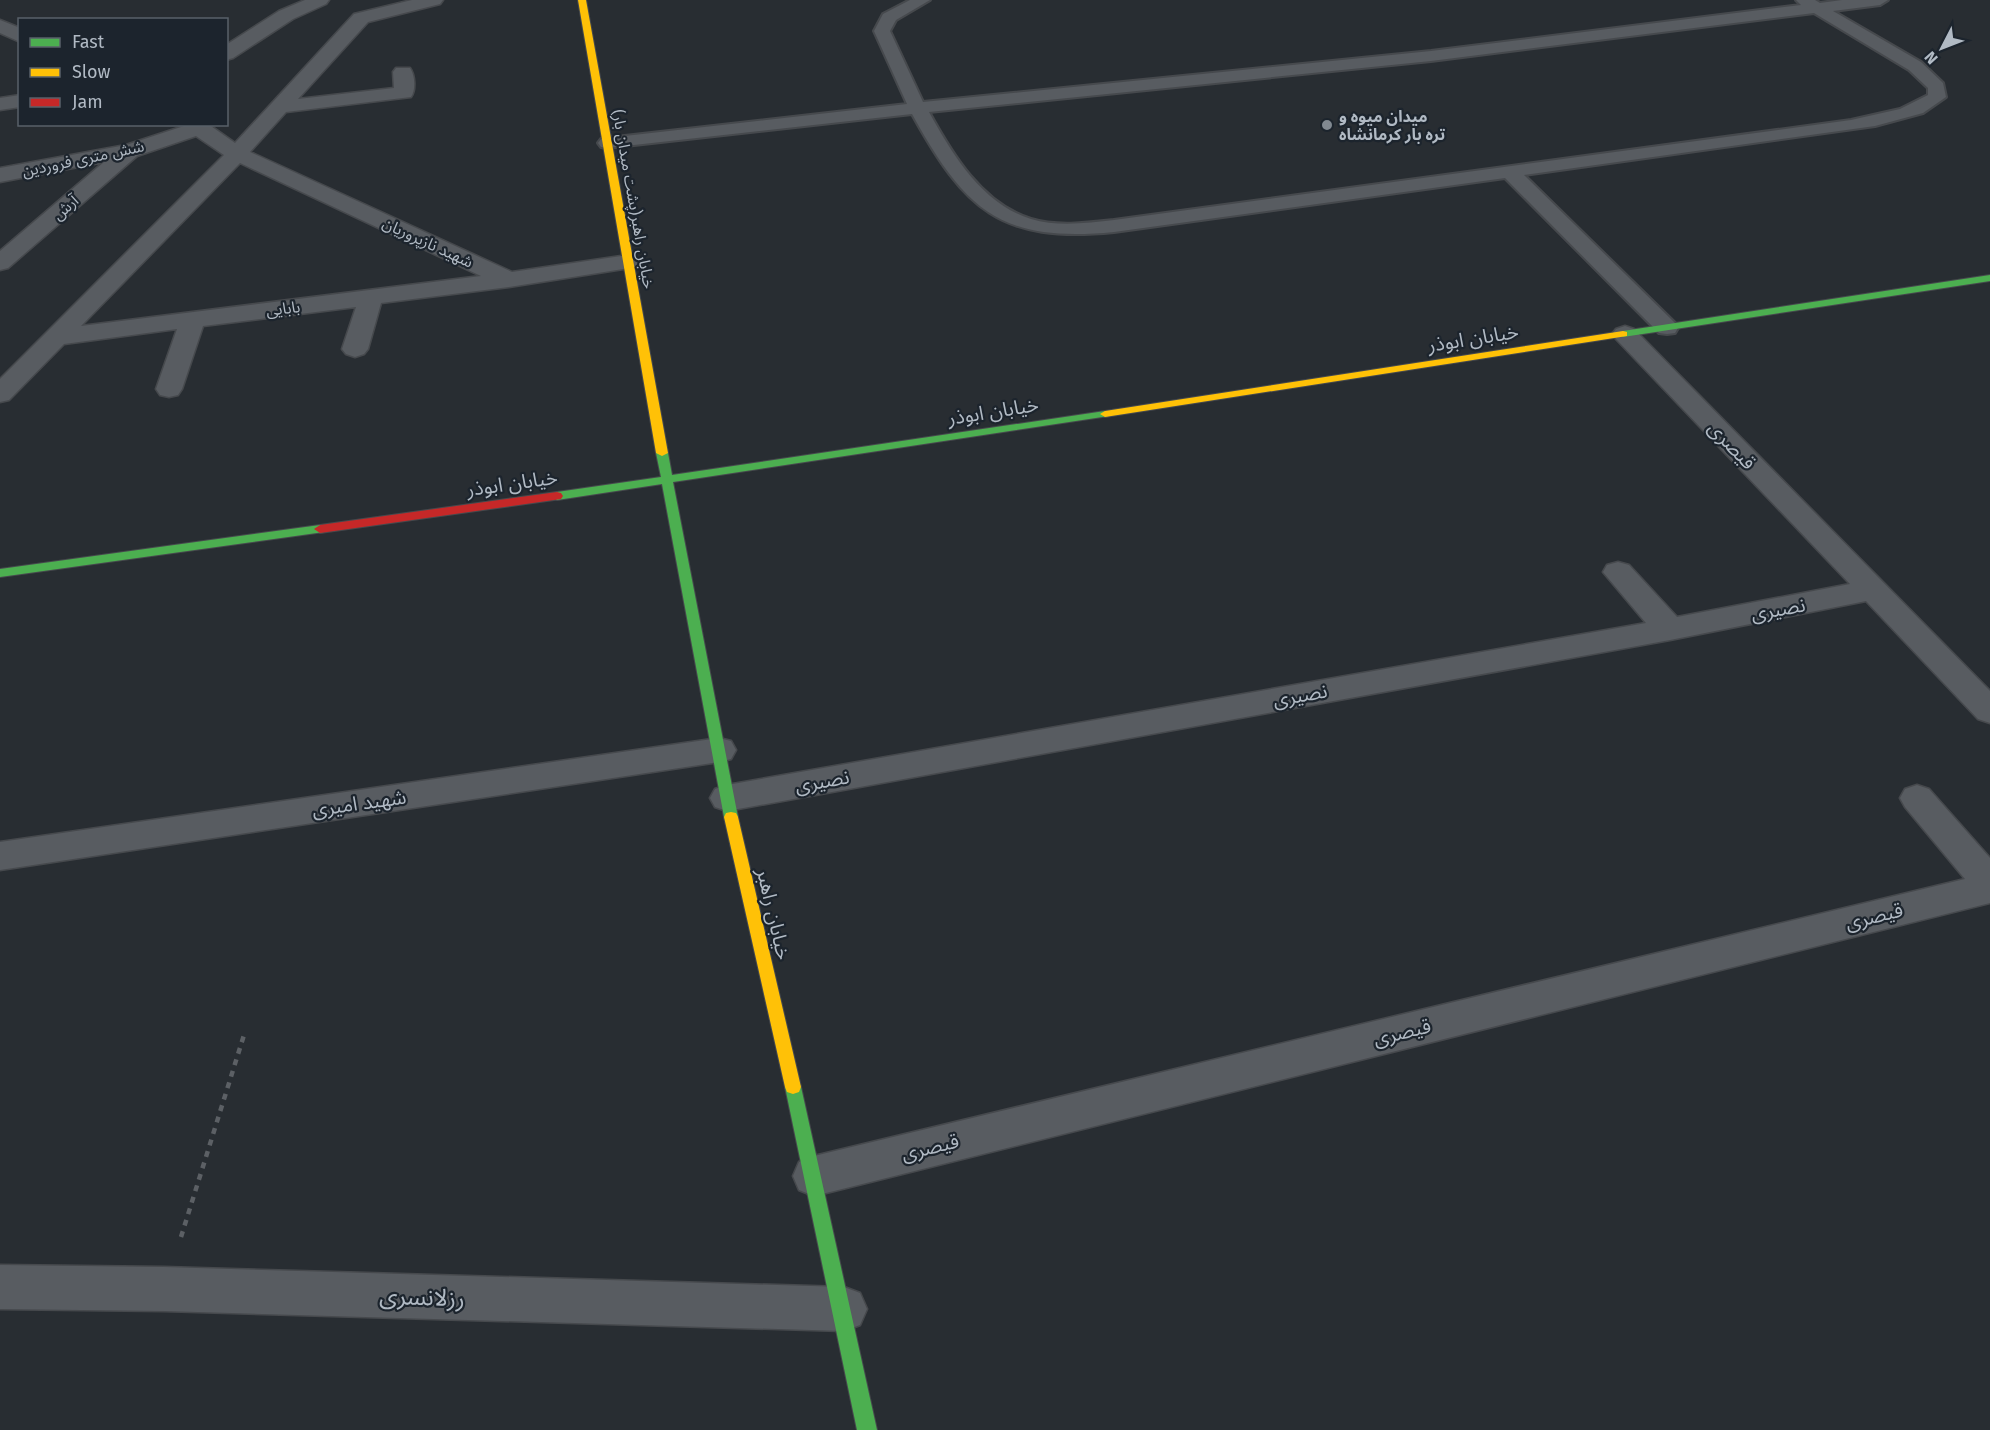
<svg xmlns="http://www.w3.org/2000/svg" width="1990" height="1430" viewBox="0 0 1990 1430" font-family="'Fira Sans','Noto Sans Arabic',sans-serif">
<style>
.lines{fill:none;stroke-linecap:round;stroke-linejoin:round}
.lane-casing{stroke:#46494d;stroke-width:4}
.street-casing{stroke:#46494d;stroke-width:3}
.fast-casing{stroke:#46494d;stroke-width:2}
.slow-casing{stroke:#46494d;stroke-width:2}
.jam-casing{stroke:#46494d;stroke-width:2}
.path{stroke:#5c6065;stroke-width:4.5;stroke-dasharray:6 6;stroke-linecap:butt}
.lane{fill:#585c61;fill-rule:evenodd}
.street{fill:#585c61;fill-rule:evenodd}
.fast{fill:#4caf50;fill-rule:evenodd}
.slow{fill:#ffc107;fill-rule:evenodd}
.jam{fill:#c62828;fill-rule:evenodd}
.poi-dot{fill:#818991;stroke:#1c242d;stroke-width:2}
.labels{text-anchor:middle;stroke-width:4.5;stroke-linejoin:round;paint-order:stroke}
.far-poi-label{font-size:16px;font-weight:bold;fill:#b1bac4;stroke:#1c242d;text-anchor:start}
.far-street-label{font-size:16px;fill:#b1bac4;stroke:#1c242d}
.street-label{font-size:20px;fill:#b1bac4;stroke:#1c242d}
.near-street-label{font-size:24px;fill:#b1bac4;stroke:#1c242d}
</style>
<rect width="100%" height="100%" fill="#282d32"/>
<g class="lines">
<defs>
<path id="lane" d="M910 0H930L896 20 890 31 923 102 1431 51 1801 5 1796 0H1815L1820 3 1842 0H1888L1880 5 1833 11 1921 62 1943 83 1946 97 1923 113 1875 126 1524 175 1675 323 1678 328 1675 333 1667 334 1659 333 1505 178 1114 232C1000 243 965 210 912 114L607 148 601 147 598 143 601 139 607 138 907 104 874 31 883 14ZM1814 13 1909 70 1928 88V95L1900 109 1851 120 1114 220C1088 223 1057 227 1031 219 982 204 952 154 929 112L1431 61Z"/>
<path id="street" d="M305 0H329L326 4 293 19 233 58 226 60V45L279 11Z
M412 0H443L440 4 368 22 298 99 394 88 393 72 396 68H410C415 75 416 90 411 97L286 112 250 152 512 272 628 255 636 257 640 262 636 267 509 287 381 303 368 349 364 354 355 357 346 354 342 349 356 307 203 326 182 389 178 395 169 397 160 395 156 389 177 329 64 344 9 400 0 402V379L224 155 196 136 137 156 8 268 0 270V251L104 162 0 182V168L126 145 184 126 183 124H208L235 143 354 14ZM240 163 481 276 81 326Z
M0 20 20 28V42L0 33Z
M20 95V107L0 110V98Z
M1625 326 1634 329 1990 691V723L1978 719 1866 601 1670 640 727 811 715 807 710 798 715 789 727 785 1646 623 1603 572 1607 565 1618 562 1629 565 1677 617 1850 584 1616 339 1612 334 1616 329Z
M719 738 731 741 736 750 731 759 719 762 0 870V842Z
M1917 785 1929 789 1990 858V903L814 1196 799 1190 793 1176 799 1162 814 1156 1965 879 1905 807 1900 798 1905 789Z
M0 1265 164 1267 844 1287 860 1293 867 1309 860 1325 844 1331 164 1311 0 1309Z"/>
<path id="fast" d="M1990 275V281L1623 337 1618 334 1623 331Z
M1105 411 1110 414 1109 416 673 482 738 817 736 821H726L724 817 662 484 557 500 551 496 557 492 661 477 656 453 662 450 668 453 672 475Z
M320 525 326 529 324 532 0 577V569Z
M793 1080 799 1082 801 1087 877 1430H857L785 1087 787 1082Z"/>
<path id="slow" d="M578 0H586L668 453 662 456 656 453Z
M1623 331 1627 332V336L1105 417 1100 414 1105 411Z
M731 812 736 813 738 817 801 1087 799 1092 793 1094 787 1092 785 1087 724 817 726 813Z"/>
<path id="jam" d="M557 492 561 493 563 496 561 499 320 533 314 529 320 525Z"/>
</defs>
<use href="#lane" class="lane-casing"/>
<use href="#street" class="street-casing"/>
<use href="#fast" class="fast-casing"/>
<use href="#slow" class="slow-casing"/>
<use href="#jam" class="jam-casing"/>
<path class="path" d="M181 1237 244 1035"/>
<use href="#lane" class="lane"/>
<use href="#street" class="street"/>
<use href="#fast" class="fast"/>
<use href="#slow" class="slow"/>
<use href="#jam" class="jam"/>
</g>
<circle class="poi-dot" cx="1327" cy="125" r="6"/>
<g class="labels">
<g class="far-poi-label">
<text x="1339" y="122">میدان میوه و<tspan x="1339" dy="18">تره بار کرمانشاه</tspan></text>
</g>
<g class="far-street-label">
<text transform="translate(83 158) rotate(-12)" y="6">شش متری فروردین</text>
<text transform="translate(634 199) rotate(80)" y="6">خیابان راهبر(پشت میدان بار)</text>
<text transform="translate(65 207) rotate(-41)" y="6">آرش</text>
<text transform="translate(428 242) rotate(25)" y="6">شهید نازپروریان</text>
<text transform="translate(283 308) rotate(-7)" y="6">بابایی</text>
</g>
<g class="street-label">
<text transform="translate(1473 338) rotate(-9)" y="7">خیابان ابوذر</text>
<text transform="translate(993 411) rotate(-9)" y="7">خیابان ابوذر</text>
<text transform="translate(1732 445) rotate(46)" y="7">قیصری</text>
<text transform="translate(512 483) rotate(-8)" y="7">خیابان ابوذر</text>
<text transform="translate(1778 609) rotate(-10)" y="7">نصیری</text>
<text transform="translate(1300 695) rotate(-10)" y="7">نصیری</text>
<text transform="translate(822 781) rotate(-10)" y="7">نصیری</text>
<text transform="translate(359 803) rotate(-8)" y="7">شهید امیری</text>
<text transform="translate(774 914) rotate(77)" y="7">خیابان راهبر</text>
<text transform="translate(1874 916) rotate(-14)" y="7">قیصری</text>
<text transform="translate(1402 1032) rotate(-14)" y="7">قیصری</text>
<text transform="translate(930 1147) rotate(-14)" y="7">قیصری</text>
</g>
<g class="near-street-label">
<text transform="translate(422 1297) rotate(2)" y="8">رزلانسری</text>
</g>
</g>
<rect x="18" y="18" width="210" height="108" fill="#1c242d" stroke="#586069" stroke-width="1.5"/>
<rect x="30" y="38" width="30" height="9" fill="#4caf50" stroke="#586069" stroke-width="1.5"/>
<text x="72" y="48" font-size="18" fill="#b1bac4">Fast</text>
<rect x="30" y="68" width="30" height="9" fill="#ffc107" stroke="#586069" stroke-width="1.5"/>
<text x="72" y="78" font-size="18" fill="#b1bac4">Slow</text>
<rect x="30" y="98" width="30" height="9" fill="#c62828" stroke="#586069" stroke-width="1.5"/>
<text x="72" y="108" font-size="18" fill="#b1bac4">Jam</text>
<g transform="translate(1942 48) rotate(228)" stroke="#1c242d" stroke-width="4.5" paint-order="stroke">
<path d="M0-4.5L10 22L0 15L-10 22Z" fill="#b1bac4"/>
<text y="-9" font-size="16" font-weight="bold" text-anchor="middle" fill="#b1bac4">N</text>
</g>
</svg>
